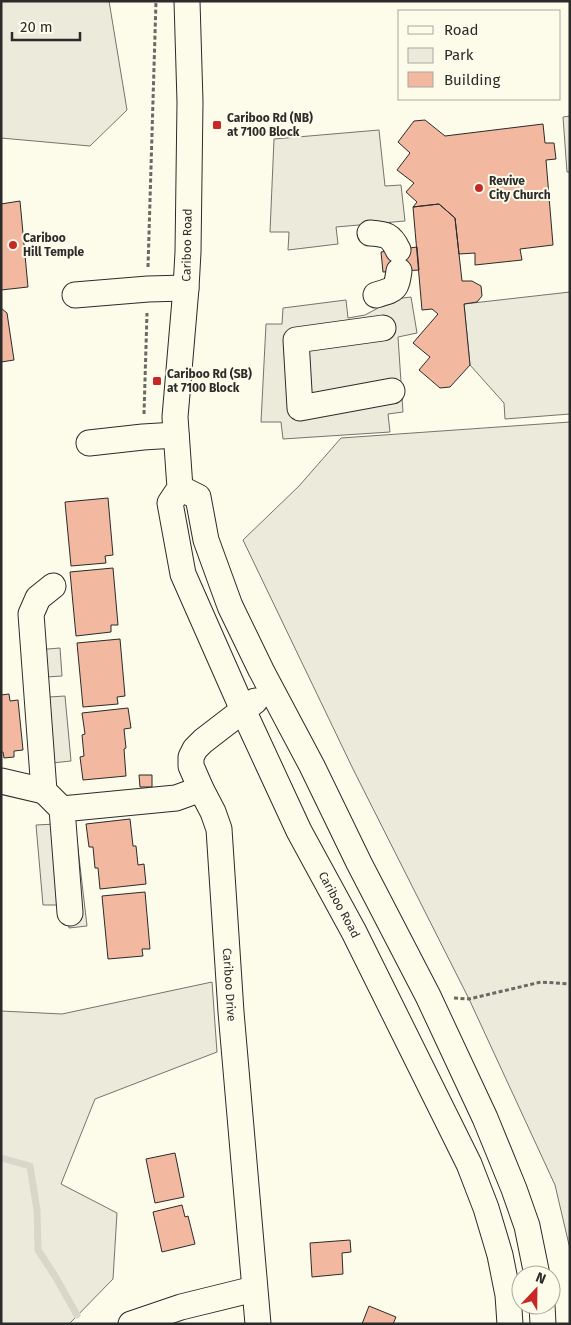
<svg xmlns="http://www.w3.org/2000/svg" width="571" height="1325" viewBox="0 0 571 1325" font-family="'Fira Sans',sans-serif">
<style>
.green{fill:#ecebdb;stroke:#74746e}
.parking{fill:#eceadb;stroke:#74746e}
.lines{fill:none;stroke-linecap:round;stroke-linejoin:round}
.stream{stroke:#d8d7c9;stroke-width:7}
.building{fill:#f2b8a0;stroke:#2b2b2b}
.minor-casing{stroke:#2b2b2b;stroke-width:27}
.path{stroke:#6a6964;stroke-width:3;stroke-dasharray:4 2.5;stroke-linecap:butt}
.minor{stroke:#fdfbea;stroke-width:25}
.poi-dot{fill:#c62828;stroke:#fdfbea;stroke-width:2}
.labels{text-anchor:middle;stroke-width:4;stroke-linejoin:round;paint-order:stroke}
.poi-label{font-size:12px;font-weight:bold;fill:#2b2b2b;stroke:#fdfbea;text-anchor:start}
.street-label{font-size:12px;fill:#2b2b2b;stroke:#fdfbea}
</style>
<rect width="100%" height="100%" fill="#fdfbea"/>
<path class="green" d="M1 1H109L127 110 90 146 1 138Z
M570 116V172H567L563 117Z
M570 422V1249L555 1185 469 999 353 769 243 540 299 486 341 438Z
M212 982 217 1052 95 1099 61 1184 117 1213 113 1279 69 1324H1V1011L62 1014Z"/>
<path class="parking" d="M379 130 385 186 401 185 405 221 336 227 338 244 288 250 289 232H270L274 139Z
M570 292V414L505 419 504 403 470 365 464 304Z
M411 297 417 333 398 337 403 412 388 414 390 432 283 439 281 422H261L266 324H282L283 308 346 300 348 318 365 315 395 299Z
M60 648 62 676 47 677 49 697 65 696 71 761 33 765 23 651Z
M75 823 87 926 69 928 65 905H43L36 825Z"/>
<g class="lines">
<path class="stream" d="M1 1158 30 1166 37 1210 38 1250 55 1276 77 1315"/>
</g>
<path class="building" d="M425 120 445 136 543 124 545 143H554L556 159 546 160 553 245 520 249 522 260 475 265V253L459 254 455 218 439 204 413 207 417 202 406 192 414 183 397 170 410 153 398 142 414 121Z
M20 201 28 287 1 290V204Z
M439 204 455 218 462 281H472L481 286 482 296 477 302 464 304 470 365 450 387 440 388 419 370 430 357 413 343 438 314 432 309 422 310 413 207Z
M417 247 419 270 383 272 381 252Z
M1 308 7 313 14 360 1 362Z
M108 498 113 555 105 556 106 563 71 566 65 502Z
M113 568 118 625H111V632L76 636 70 572Z
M120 639 125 696 117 697 118 704 83 707 77 643Z
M9 694 10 701 18 700 23 750 14 751V757L4 758 3 752H1V695Z
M128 708 131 728 124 729 126 748 124 749 126 776 83 780 80 757 84 756 82 735 85 734 82 713Z
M139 775H152V787H140Z
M130 819 133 846H136L138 865 144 864 146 884 100 889 98 868H95L93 847H89L86 824Z
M145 892 150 949H142L143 956 108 959 102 896Z
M175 1153 184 1197 155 1203 146 1159Z
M182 1205 185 1217 188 1216 195 1244 162 1252 153 1212Z
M350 1240 351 1252 342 1253 343 1274 312 1277 310 1243Z
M369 1306 396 1317 393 1324H362Z"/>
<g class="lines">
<defs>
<g id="minor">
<path id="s1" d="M187 1 190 102 188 252 186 288 175 417 180 488 170 503 183 574 243 710 299 831 354 932 469 1164 486 1208 500 1255 508 1295 510 1324"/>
<path d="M370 233C386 234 391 235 398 250"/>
<path d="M75 295 148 289 186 288"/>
<path d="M376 295C395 289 396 291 399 271"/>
<path d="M383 328 296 340 300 408 392 391"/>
<path d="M89 443 143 437 176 435"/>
<path d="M180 488 198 497 206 540 230 606 261 670 312 766 359 863 428 996 485 1118 514 1189 527 1226 537 1275"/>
<path d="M53 586 38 598 31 614 44 791 62 809"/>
<path id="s2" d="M255 701 203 741 195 749 191 757V766L201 789 213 812 219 829 231 1012 258 1324"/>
<path d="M1 781 44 791"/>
<path d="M70 913 62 809 176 798 201 789"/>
<path d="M542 1305 543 1324"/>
<path d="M131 1324 181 1307 254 1289"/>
</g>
</defs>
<use href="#minor" class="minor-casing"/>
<path class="path" d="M148 267 156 1
M144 414 147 313
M454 998 469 999 541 982 570 984"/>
<use href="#minor" class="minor"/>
</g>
<g class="poi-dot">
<rect x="212" y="120" width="10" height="10" rx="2.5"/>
<circle cx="479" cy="188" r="5"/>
<circle cx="13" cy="245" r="5"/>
<rect x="152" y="376" width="10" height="10" rx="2.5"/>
</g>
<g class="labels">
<g class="poi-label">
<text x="227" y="122">Cariboo Rd (NB)<tspan x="227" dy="14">at 7100 Block</tspan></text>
<text x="489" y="185">Revive<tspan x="489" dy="14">City Church</tspan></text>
<text x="23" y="242">Cariboo<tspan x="23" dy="14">Hill Temple</tspan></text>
<text x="167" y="378">Cariboo Rd (SB)<tspan x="167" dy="14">at 7100 Block</tspan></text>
</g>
<g class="street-label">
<text transform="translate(187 245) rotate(-89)" y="4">Cariboo Road</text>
<text dy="4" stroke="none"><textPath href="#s1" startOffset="944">Cariboo Road</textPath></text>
<text dy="4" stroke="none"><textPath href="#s2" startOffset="320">Cariboo Drive</textPath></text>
</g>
</g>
<rect width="571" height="1325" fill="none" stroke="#2b2b2b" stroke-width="5"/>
<rect x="398" y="10" width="162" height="90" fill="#fdfbea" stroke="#a9a89e"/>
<rect x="408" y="26" width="25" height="8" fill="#fdfbea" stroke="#a9a89e"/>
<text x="444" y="35" font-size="15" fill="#2b2b2b">Road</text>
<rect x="408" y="48" width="25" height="15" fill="#ecebdb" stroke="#a9a89e"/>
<text x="444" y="60" font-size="15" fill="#2b2b2b">Park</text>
<rect x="408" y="72" width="25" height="15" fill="#f2b8a0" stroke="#a9a89e"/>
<text x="444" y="85" font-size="15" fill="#2b2b2b">Building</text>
<g transform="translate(536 1290) rotate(22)"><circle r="24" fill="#fdfbea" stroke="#a9a89e"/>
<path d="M0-4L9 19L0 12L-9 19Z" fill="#c62828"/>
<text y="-8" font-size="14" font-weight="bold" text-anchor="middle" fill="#2b2b2b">N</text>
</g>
<path d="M12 32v8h68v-8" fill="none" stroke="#2b2b2b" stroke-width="2.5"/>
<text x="20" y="32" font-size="15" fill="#2b2b2b" stroke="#fdfbea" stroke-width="4" paint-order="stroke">20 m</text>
</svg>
